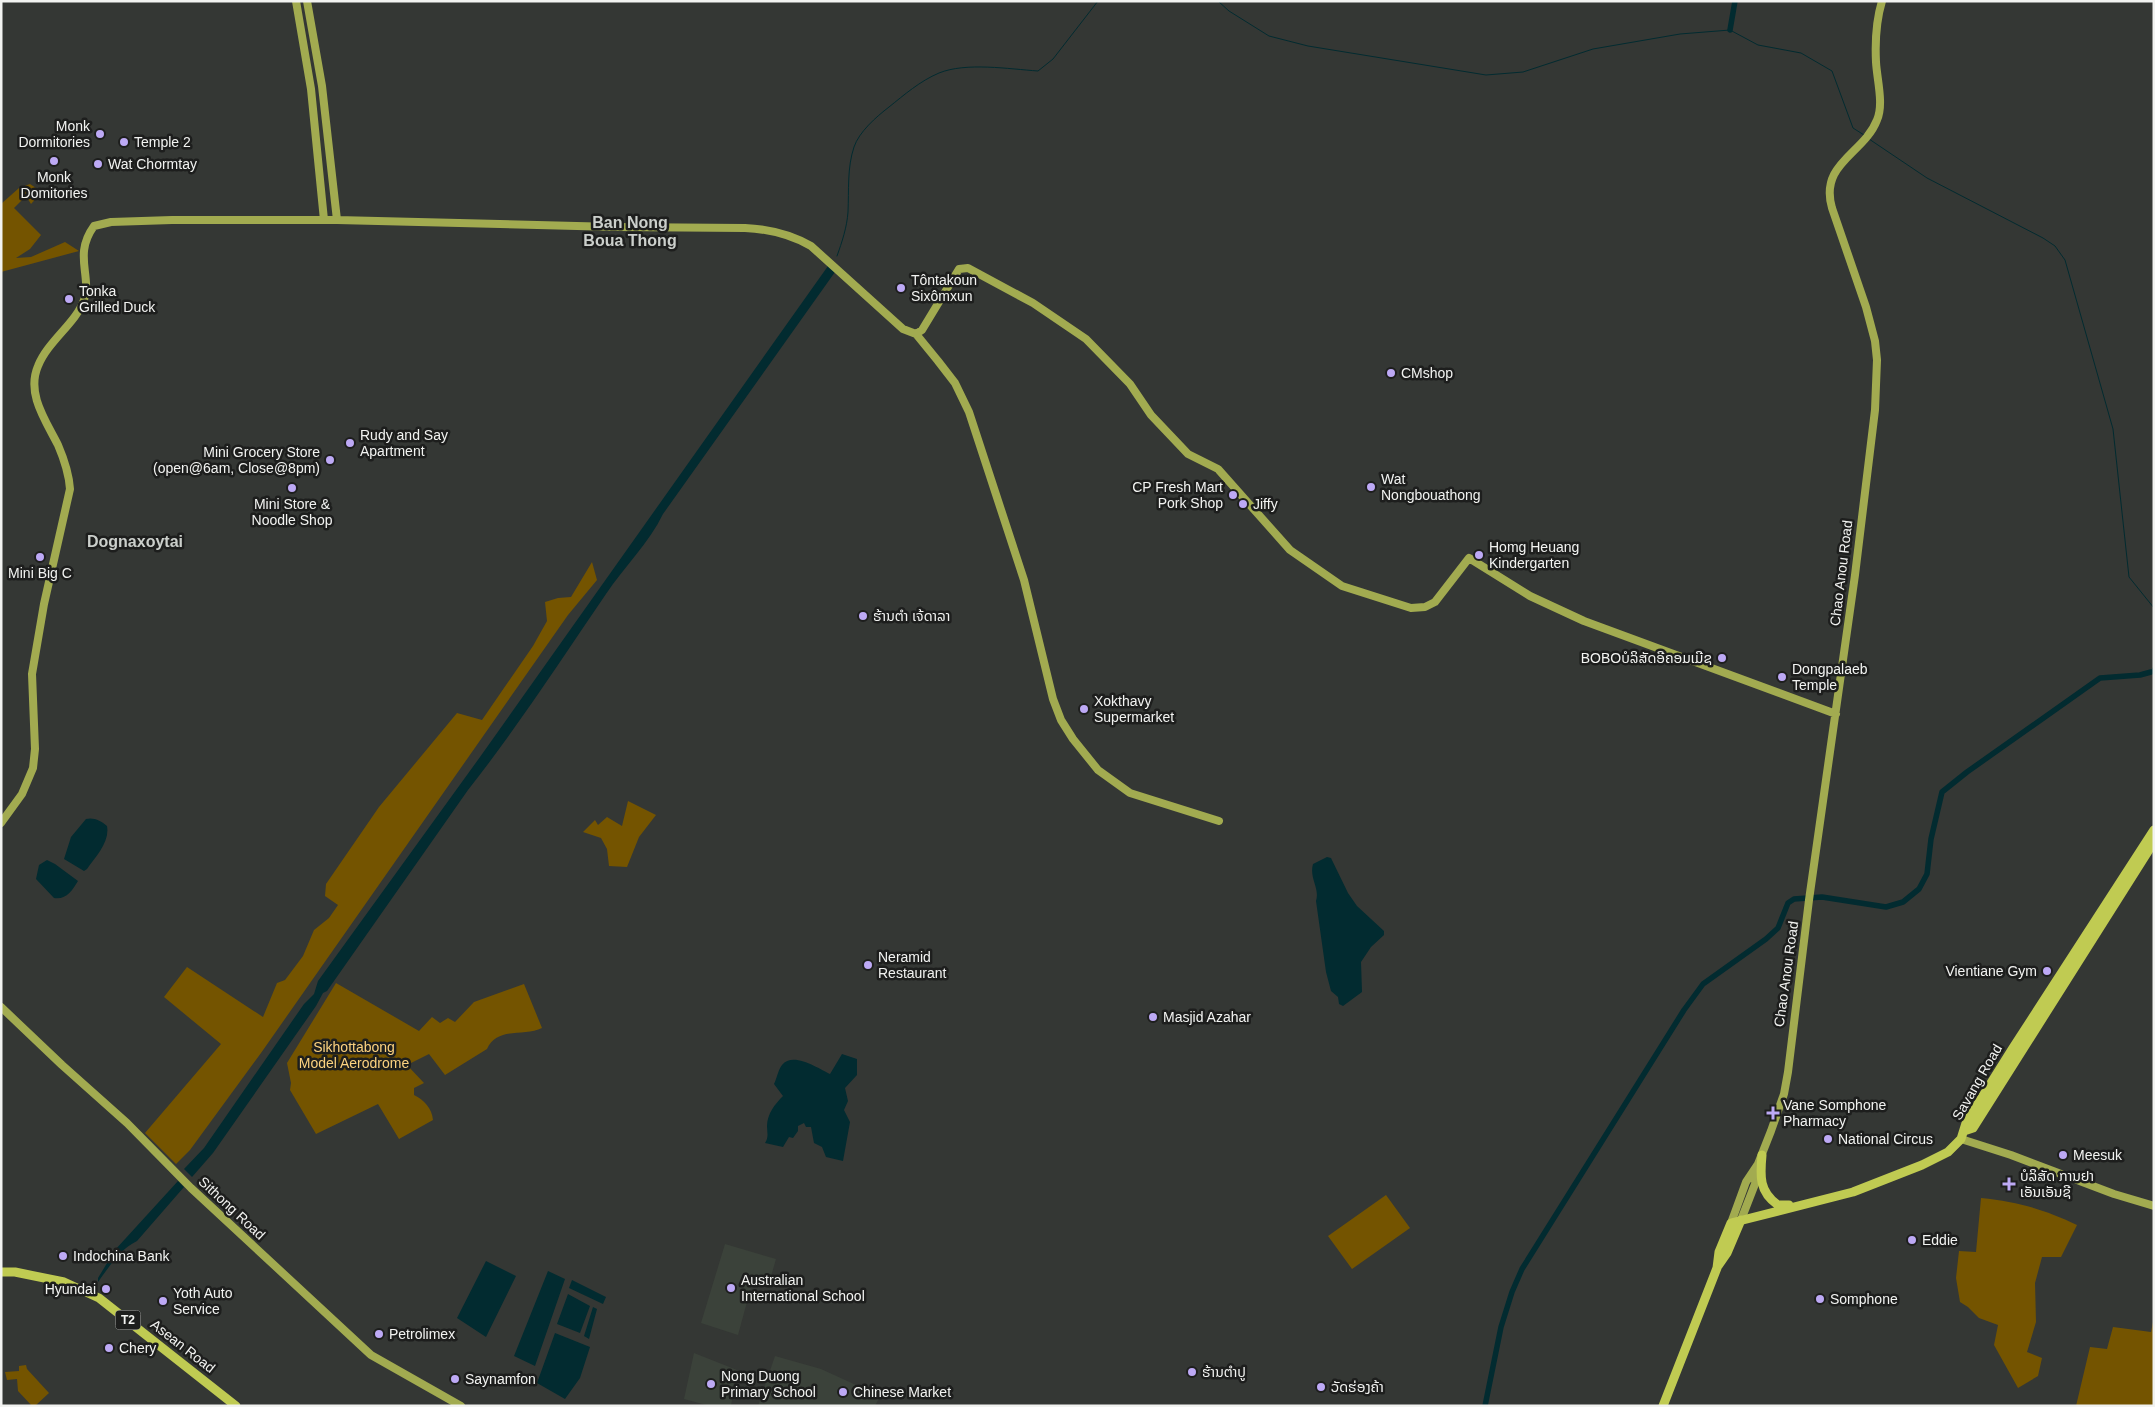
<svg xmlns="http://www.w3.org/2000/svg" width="2155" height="1407" viewBox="0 0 2155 1407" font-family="Helvetica,'Noto Sans Lao',sans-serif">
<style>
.built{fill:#3b423a}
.green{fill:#745400}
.water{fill:#022b30}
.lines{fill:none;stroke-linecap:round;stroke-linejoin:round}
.stream{stroke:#022b30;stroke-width:1}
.canal{stroke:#022b30;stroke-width:5.5}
.secondary{stroke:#a2ab50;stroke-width:8}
.primary{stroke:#c0cb52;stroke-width:9}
.poi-dot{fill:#bda9f5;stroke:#1d1e1d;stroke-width:2}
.labels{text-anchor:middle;stroke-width:5;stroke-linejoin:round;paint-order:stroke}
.shield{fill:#1d1e1d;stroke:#b2b3b1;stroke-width:1}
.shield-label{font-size:12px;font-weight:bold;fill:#f2f3f1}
.poi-label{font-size:14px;fill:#f2f3f1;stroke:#1d1e1d;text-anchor:start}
.street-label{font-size:14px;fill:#f2f3f1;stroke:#1d1e1d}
.park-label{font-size:14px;fill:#fcd27f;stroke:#1d1e1d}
.quarter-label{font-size:16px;font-weight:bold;fill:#cbcfcb;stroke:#1d1e1d}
</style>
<rect width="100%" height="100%" fill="#343734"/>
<path class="built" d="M725 1244 776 1259 770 1280 754 1276 738 1335 701 1323Z
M694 1353 737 1370 731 1406H710L684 1399Z
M775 1356 821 1369 880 1396 875 1406H758Z"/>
<path class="green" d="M30 184 42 192 31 204 26 196 14 208 41 235 30 249 16 258 31 257 65 242 79 251 1 272V204L19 188Z
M592 562 597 580 568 615 261 1053 190 1150 176 1164 145 1133 221 1044 164 997 187 967 263 1017 277 983 285 980 303 956 314 930 329 918 338 905 325 896 326 884 379 807 457 713 482 720 533 646 547 621 545 602 558 598 571 597Z
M628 801 656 815 639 837 627 867 609 866 607 849 601 838 583 832 595 820 598 825 607 817 622 826Z
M336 983 419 1031 432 1017 440 1023 448 1018 455 1022 474 1002 524 984 542 1028C525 1037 497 1026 487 1049L445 1075 429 1054 407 1065 424 1083 414 1088V1095C424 1100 432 1108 433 1120L399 1139 378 1104 316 1134 290 1090 291 1083 287 1063Z
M1386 1195 1410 1228 1352 1269 1328 1236Z
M1981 1198C2018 1202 2043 1209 2077 1225L2061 1257H2042L2035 1283 2036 1322 2027 1352 2042 1358 2038 1376 2018 1388 1994 1345 1998 1325 1979 1318 1968 1307 1960 1302 1956 1278 1959 1251 1976 1252Z
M2154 1317V1406H2076L2090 1347 2107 1349 2113 1327 2151 1332Z
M26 1365 27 1369 49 1393 35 1406H32L18 1391 17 1379 7 1380 5 1372 19 1371V1366Z"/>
<path class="water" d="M828 266 835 272 663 514C649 543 624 567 606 594 561 660 517 728 468 790L327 991 323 993 316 1006 213 1153 192 1177 184 1169 204 1148 304 1004 314 994 318 981 480 757Z
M86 819C94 817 101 821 107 826 110 842 96 856 87 869L84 871 64 859 71 837Z
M1327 857 1331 858 1348 893 1357 906 1384 931V935L1371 947 1361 962 1362 992 1343 1006 1339 1004 1338 997 1331 991 1326 972 1316 901C1320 888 1309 878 1313 864Z
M47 860 55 864 78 881C72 891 66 900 54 898L36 879 39 865Z
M842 1054 857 1059V1075L845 1088 848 1101 844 1110 850 1122 843 1161 826 1157 822 1147 814 1143 811 1127H806L804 1123 798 1126V1131L793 1138 789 1137 783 1147 765 1143C769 1137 767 1132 767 1126 767 1114 775 1104 783 1096L774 1084C777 1078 778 1070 782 1065 793 1051 819 1069 830 1074Z
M178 1181 184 1187 137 1241C120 1249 109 1267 98 1282V1278L115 1250Z
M486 1261 516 1276 486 1337 457 1318Z
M548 1271 565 1279 535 1366 514 1356Z
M572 1280 606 1297 603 1304 569 1288Z
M568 1294 590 1306 580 1333 557 1324Z
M593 1307 597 1309 589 1339 584 1336Z
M555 1333 590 1347 580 1378 565 1399 537 1383Z"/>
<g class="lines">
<path class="stream" d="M1218 1 1229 11 1269 36 1308 46 1486 75 1523 72 1593 49 1680 34 1730 30 1758 45 1801 53 1832 71 1853 128 1864 135
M1869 139 1927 178 2043 238 2055 246 2065 260 2113 429 2129 577 2154 608
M837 256C842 242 847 227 848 212 849 190 847 168 854 147 859 132 876 117 889 107 904 95 920 81 939 73 966 62 1009 69 1038 71L1053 59 1098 1
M2154 666 2151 672 2154 674"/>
<path class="canal" d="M1730 30 1735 1
M1485 1406 1501 1327 1512 1292 1522 1269 1684 1010 1703 984 1766 939 1778 928 1788 903 1794 899 1822 897 1886 907 1903 902 1919 889 1927 874 1931 839 1942 792 1967 772 2100 678 2140 675 2151 672"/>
<path class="secondary" d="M296 1 311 89 324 220
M307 1 322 86 337 220
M916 334 922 330 959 269 968 268 1033 303 1086 339 1130 384 1151 415 1188 454 1218 469 1290 550 1342 586 1411 608 1425 607 1435 602 1469 558 1530 596 1584 621 1836 714
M1 823 22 794 33 768 35 749 32 674 44 604 70 489C69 474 64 459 58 445 46 421 26 394 38 366 48 341 76 323 84 300 92 275 73 255 94 226L111 222 172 220H337L616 227 745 228C769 229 790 234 811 246L903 329 916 334 938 361 955 383 969 412 1024 580 1053 699 1061 720 1073 739 1098 770 1130 793 1219 821
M1 1007 62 1065 127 1123 191 1188 371 1355 461 1406
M1961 1139 2011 1155 2114 1194 2154 1206
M1741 1220 1755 1184 1757 1169
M1731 1223 1746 1182 1758 1164 1771 1131 1784 1094 1788 1072 1809 900 1855 575 1875 410 1877 360 1875 341 1866 307 1832 208C1819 163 1864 154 1877 120 1884 104 1877 80 1876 62 1875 42 1876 21 1882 1"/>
<path class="primary" d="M1964 1131 1973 1128 2154 842
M1762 1155C1760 1176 1759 1192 1778 1205H1789
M1718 1266 1727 1253 1741 1220
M1 1272H15L64 1282 99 1298 236 1406
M1663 1406 1717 1268 1719 1252 1731 1223 1853 1192 1922 1165 1948 1152 1961 1139 1966 1123 2013 1048 2154 830"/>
</g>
<g class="poi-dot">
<circle cx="100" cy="134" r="5"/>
<circle cx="124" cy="142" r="5"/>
<circle cx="54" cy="161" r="5"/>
<circle cx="98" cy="164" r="5"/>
<circle cx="901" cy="288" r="5"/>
<circle cx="69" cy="299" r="5"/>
<circle cx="1391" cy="373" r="5"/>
<circle cx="350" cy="443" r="5"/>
<circle cx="330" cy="460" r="5"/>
<circle cx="1371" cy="487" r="5"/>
<circle cx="292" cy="488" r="5"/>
<circle cx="1233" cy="495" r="5"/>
<circle cx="1243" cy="504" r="5"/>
<circle cx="1479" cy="555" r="5"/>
<circle cx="40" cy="557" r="5"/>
<circle cx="863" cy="616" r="5"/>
<circle cx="1722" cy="658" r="5"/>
<circle cx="1782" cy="677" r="5"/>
<circle cx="1084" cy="709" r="5"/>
<circle cx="868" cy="965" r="5"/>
<circle cx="2047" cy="971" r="5"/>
<circle cx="1153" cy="1017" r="5"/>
<path d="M1770.5 1105.5h5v5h5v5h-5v5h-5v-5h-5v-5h5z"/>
<circle cx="1828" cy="1139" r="5"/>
<circle cx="2063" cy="1155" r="5"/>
<path d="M2006.5 1176.5h5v5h5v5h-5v5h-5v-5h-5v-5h5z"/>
<circle cx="1912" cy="1240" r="5"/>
<circle cx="63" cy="1256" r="5"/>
<circle cx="731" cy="1288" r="5"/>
<circle cx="106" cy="1289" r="5"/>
<circle cx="1820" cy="1299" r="5"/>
<circle cx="163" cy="1301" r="5"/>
<circle cx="379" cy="1334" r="5"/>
<circle cx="109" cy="1348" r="5"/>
<circle cx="1192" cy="1372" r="5"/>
<circle cx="455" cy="1379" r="5"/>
<circle cx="711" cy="1384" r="5"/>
<circle cx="1321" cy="1387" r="5"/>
<circle cx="843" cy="1392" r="5"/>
</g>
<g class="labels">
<rect class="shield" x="115.5" y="1310.5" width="25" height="19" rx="4"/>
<g class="shield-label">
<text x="128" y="1324">T2</text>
</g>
<g class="poi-label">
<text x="90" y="131" text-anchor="end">Monk<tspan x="90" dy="16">Dormitories</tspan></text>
<text x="134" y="147">Temple 2</text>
<text x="108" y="169">Wat Chormtay</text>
<text x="54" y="182" text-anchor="middle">Monk<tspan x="54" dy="16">Domitories</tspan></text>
<text x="911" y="285">Tôntakoun<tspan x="911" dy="16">Sixômxun</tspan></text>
<text x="79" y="296">Tonka<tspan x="79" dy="16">Grilled Duck</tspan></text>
<text x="1401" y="378">CMshop</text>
<text x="360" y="440">Rudy and Say<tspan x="360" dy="16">Apartment</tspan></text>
<text x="320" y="457" text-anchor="end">Mini Grocery Store<tspan x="320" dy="16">(open@6am, Close@8pm)</tspan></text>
<text x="1381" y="484">Wat<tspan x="1381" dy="16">Nongbouathong</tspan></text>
<text x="1223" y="492" text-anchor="end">CP Fresh Mart<tspan x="1223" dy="16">Pork Shop</tspan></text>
<text x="292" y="509" text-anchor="middle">Mini Store &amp;<tspan x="292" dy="16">Noodle Shop</tspan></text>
<text x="1253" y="509">Jiffy</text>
<text x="1489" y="552">Homg Heuang<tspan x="1489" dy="16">Kindergarten</tspan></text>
<text x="40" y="578" text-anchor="middle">Mini Big C</text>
<text x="873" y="621">ຮ້ານຕຳ ເຈ້ດາລາ</text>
<text x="1712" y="663" text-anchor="end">BOBOບໍລິສັດອີຄອມເມີຊ</text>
<text x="1792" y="674">Dongpalaeb<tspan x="1792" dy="16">Temple</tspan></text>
<text x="1094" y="706">Xokthavy<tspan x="1094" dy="16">Supermarket</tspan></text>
<text x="878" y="962">Neramid<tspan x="878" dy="16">Restaurant</tspan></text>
<text x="2037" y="976" text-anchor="end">Vientiane Gym</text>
<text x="1163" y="1022">Masjid Azahar</text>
<text x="1783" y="1110">Vane Somphone<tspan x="1783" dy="16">Pharmacy</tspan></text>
<text x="1838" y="1144">National Circus</text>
<text x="2073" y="1160">Meesuk</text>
<text x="2020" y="1181">ບໍລິສັດ ການຢາ<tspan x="2020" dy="16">ເອັນເອັນຊີ</tspan></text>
<text x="1922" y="1245">Eddie</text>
<text x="73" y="1261">Indochina Bank</text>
<text x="741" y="1285">Australian<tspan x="741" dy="16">International School</tspan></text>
<text x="96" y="1294" text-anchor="end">Hyundai</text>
<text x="173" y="1298">Yoth Auto<tspan x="173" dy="16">Service</tspan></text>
<text x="1830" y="1304">Somphone</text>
<text x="389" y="1339">Petrolimex</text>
<text x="119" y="1353">Chery</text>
<text x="1202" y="1377">ຮ້ານຕຳປູ</text>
<text x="721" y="1381">Nong Duong<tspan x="721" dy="16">Primary School</tspan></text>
<text x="465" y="1384">Saynamfon</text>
<text x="1331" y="1392">ວັດຮ່ອງຄ້າ</text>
<text x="853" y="1397">Chinese Market</text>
</g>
<g class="street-label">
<text transform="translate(1841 573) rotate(-83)" y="5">Chao Anou Road</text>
<text transform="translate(1786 974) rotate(-82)" y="5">Chao Anou Road</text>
<text transform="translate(1977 1082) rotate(-60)" y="5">Savang Road</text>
<text transform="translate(232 1208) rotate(43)" y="5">Sithong Road</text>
<text transform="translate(183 1346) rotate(38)" y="5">Asean Road</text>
</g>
<g class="park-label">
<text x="354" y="1052">Sikhottabong<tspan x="354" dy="16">Model Aerodrome</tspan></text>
</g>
<g class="quarter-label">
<text x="630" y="228">Ban Nong<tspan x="630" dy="18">Boua Thong</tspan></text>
<text x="135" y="547">Dognaxoytai</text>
</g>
</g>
<rect width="2155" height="1407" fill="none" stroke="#f2f3f1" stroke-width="5"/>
</svg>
